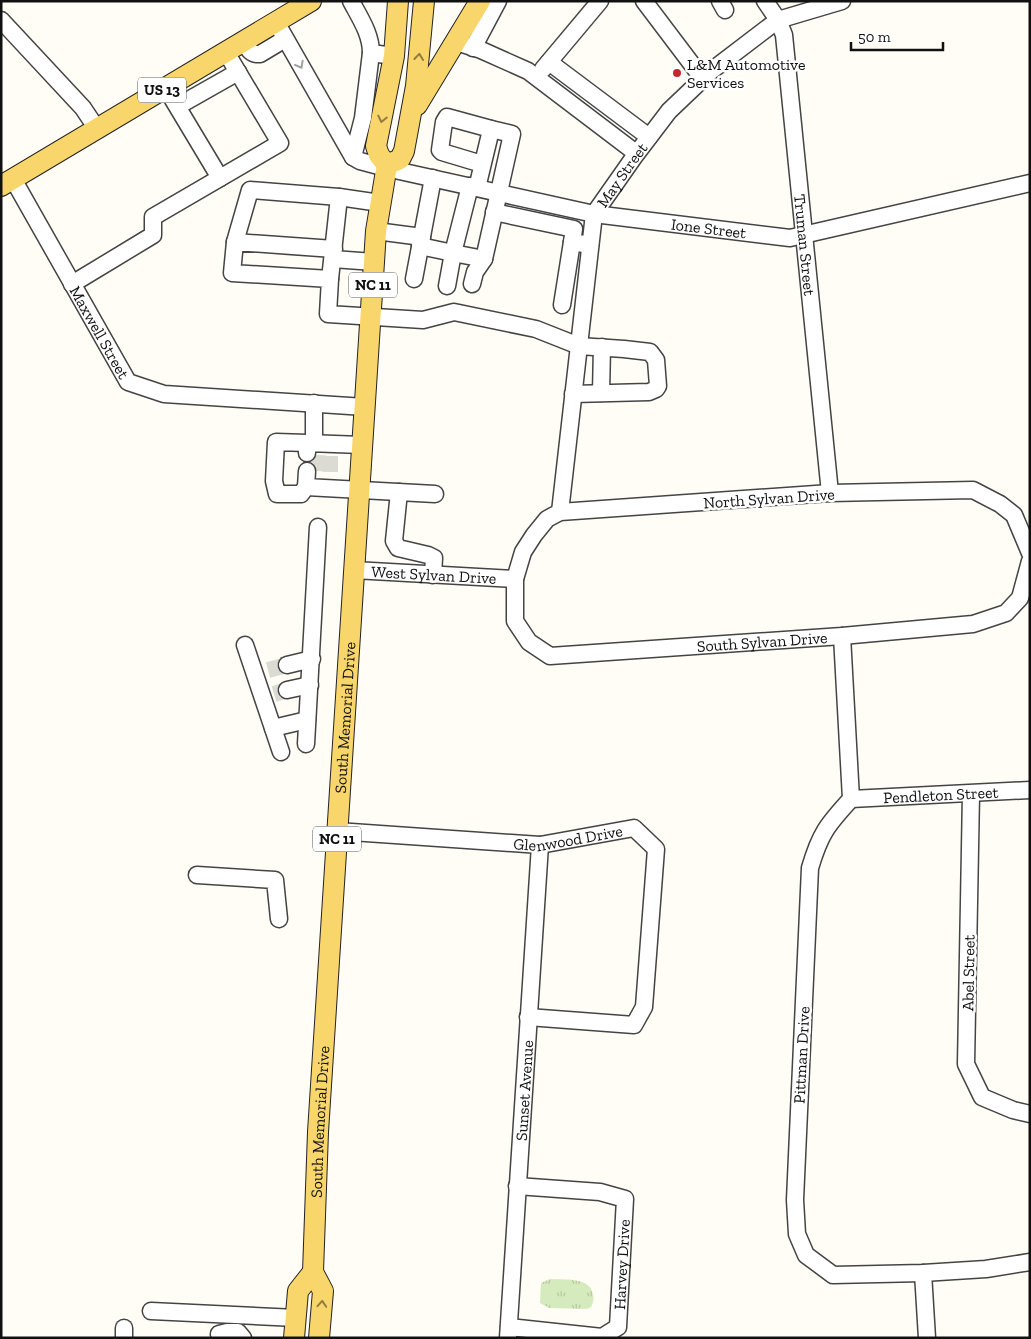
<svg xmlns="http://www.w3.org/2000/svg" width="1031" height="1339" viewBox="0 0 1031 1339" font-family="'Zilla Slab',serif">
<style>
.park{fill:url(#park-tufts)}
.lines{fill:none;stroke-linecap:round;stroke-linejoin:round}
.minor-tunnel{stroke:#dbdad3;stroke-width:16;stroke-dasharray:16 8;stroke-linecap:butt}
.minor-casing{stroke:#444;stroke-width:19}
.major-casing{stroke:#222;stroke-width:22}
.minor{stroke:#fff;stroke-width:16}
.major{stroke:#f9d66b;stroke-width:20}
.oneway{stroke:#917d42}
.oneway2{stroke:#a0a0a0}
.poi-dot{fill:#c4262e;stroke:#fff;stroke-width:2}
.labels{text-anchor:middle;stroke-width:5;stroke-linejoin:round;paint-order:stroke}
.shield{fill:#fff;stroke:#585858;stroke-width:1}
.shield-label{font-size:15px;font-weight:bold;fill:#111}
.poi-label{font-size:16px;fill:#111;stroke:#fff;text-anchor:start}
.street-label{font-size:16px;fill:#111;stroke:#fff}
</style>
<defs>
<pattern id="park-tufts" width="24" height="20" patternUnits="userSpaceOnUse" patternTransform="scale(1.25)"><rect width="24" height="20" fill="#d5ebbd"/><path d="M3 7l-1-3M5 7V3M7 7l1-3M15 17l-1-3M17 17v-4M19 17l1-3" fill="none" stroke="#b6c8a1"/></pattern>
</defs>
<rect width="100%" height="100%" fill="#fffdf5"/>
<path class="park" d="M550 1279C563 1280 587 1277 592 1291 594 1298 594 1301 591 1307L587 1309 549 1308 540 1303 541 1283Z"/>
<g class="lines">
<path class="minor-tunnel" d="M318 471 319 454
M330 472V454
M268 670 287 665
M274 694 287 690"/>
<defs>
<g id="minor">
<path d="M351 1C360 18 371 34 371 53L394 56"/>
<path d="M644 1 703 79"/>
<path d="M720 1 725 10"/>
<path id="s1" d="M765 1 778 20 784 35 830 493"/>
<path d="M1 20 83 108 97 129"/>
<path id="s2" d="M276 22 353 157 360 161 386 168 594 214 790 238 1030 183"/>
<path d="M244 41C248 48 250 55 260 54L285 39"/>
<path d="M456 42 481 50 528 71 636 153"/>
<path d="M473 48 498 1"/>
<path d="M549 62 649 137"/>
<path d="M543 69 600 1"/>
<path d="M166 88 220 178"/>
<path d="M178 106 238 72"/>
<path d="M353 157 363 118 371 53"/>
<path id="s3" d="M13 179 128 382 164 394 365 407"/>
<path d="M477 188 490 134 491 129 447 117 444 122 440 150 442 152 482 164"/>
<path d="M494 212 574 229 572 242 590 245"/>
<path d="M376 231 422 237"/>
<path d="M235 242 250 190 339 197"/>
<path d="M420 246 453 253 470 186"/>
<path d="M334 249 235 242 232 273 330 279 328 314 423 320 454 312 536 329 579 346 624 349 650 352 656 360 658 386 656 389 649 392 573 394"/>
<path d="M333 259 374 262"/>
<path d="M330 279 339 197 380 203"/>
<path d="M414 279 433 178"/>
<path d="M72 284 153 235V217L280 143 226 52"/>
<path d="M472 284 475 272 484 259 512 134 491 129"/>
<path d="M447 286 453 253 484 259"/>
<path d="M562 305 572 242"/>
<path d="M601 393 602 347"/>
<path d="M314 443V403"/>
<path d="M307 453V443L362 445"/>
<path d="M307 471 306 487 435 494"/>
<path d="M306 487 301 494H277L274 481 276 442 307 443"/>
<path d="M399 492 394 541 398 548 428 555 434 558 433 575"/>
<path id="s4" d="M560 512 594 214 634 157 669 111 711 71 778 20 842 1"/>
<path id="s5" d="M1030 553 1014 515 1000 504 973 490 830 493 560 512 547 519 534 535 523 552 515 579V621L529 642 550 656 842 636 973 624 1006 613 1020 598 1030 561"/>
<path id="s6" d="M354 570 515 579"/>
<path d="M842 636 851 799C827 825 820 834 810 868L795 1200 797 1234 806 1255 833 1275 923 1273 986 1269 1030 1262"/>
<path d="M245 645 281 752"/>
<path d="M287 665 312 659"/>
<path d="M287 690 310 685"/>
<path d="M273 728 307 720"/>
<path d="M306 744 318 527"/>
<path d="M971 794 966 1064 982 1097 1013 1110 1030 1114"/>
<path id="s7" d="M851 799 1030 790"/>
<path id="s8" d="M337 831 540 845 634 828 656 849 644 1007 634 1025 528 1017"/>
<path d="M197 875 275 880 279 919"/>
<path d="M923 1273 927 1338"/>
<path d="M151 1311 296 1318"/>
<path id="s9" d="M509 1327 602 1337 618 1327 625 1199 600 1192 517 1186"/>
<path d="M219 1334 227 1332H238L243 1338"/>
<path d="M124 1338V1328"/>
<path id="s10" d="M508 1338 540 845"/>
</g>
<g id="major">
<path d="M417 105 480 1"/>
<path d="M387 165 400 159 404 151 416 86 424 1"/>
<path d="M387 165 379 155 376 146 394 56 398 1"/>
<path d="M1 186 311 1"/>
<path d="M294 1338 298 1291 313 1272"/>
<path id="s11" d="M319 1338 323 1291 313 1272 318 1132 376 231 387 165"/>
</g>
</defs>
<use href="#minor" class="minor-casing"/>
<use href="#major" class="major-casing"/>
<use href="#minor" class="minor"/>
<use href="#major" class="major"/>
</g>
<defs><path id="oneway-chevron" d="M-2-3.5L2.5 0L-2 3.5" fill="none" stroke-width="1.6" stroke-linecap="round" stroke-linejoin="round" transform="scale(1.25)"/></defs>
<g class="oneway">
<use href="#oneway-chevron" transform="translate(419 57) rotate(-84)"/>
<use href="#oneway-chevron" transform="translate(382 119) rotate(102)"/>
<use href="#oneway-chevron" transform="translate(322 1304) rotate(-86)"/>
</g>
<use class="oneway2" href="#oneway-chevron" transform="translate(300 65) rotate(61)"/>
<circle class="poi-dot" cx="677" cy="73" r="5"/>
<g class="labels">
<g class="shield">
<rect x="138" y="77.5" width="48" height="25" rx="4"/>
<rect x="349" y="272.5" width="48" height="25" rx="4"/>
<rect x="313" y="826.5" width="48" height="25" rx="4"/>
</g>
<g class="shield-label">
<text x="162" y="95">US 13</text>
<text x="373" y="290">NC 11</text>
<text x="337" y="844">NC 11</text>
</g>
<g class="poi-label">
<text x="687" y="70">L&amp;M Automotive<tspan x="687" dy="18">Services</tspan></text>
</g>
<g class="street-label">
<text dy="6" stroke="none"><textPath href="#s4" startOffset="348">May Street</textPath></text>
<text dy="6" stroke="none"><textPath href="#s2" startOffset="519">Ione Street</textPath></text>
<text dy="6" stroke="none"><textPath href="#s1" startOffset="250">Truman Street</textPath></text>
<text dy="6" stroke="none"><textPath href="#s3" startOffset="176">Maxwell Street</textPath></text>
<text transform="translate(769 498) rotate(-4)" y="6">North Sylvan Drive</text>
<text dy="6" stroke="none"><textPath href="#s6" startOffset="80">West Sylvan Drive</textPath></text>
<text dy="6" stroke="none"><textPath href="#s5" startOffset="892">South Sylvan Drive</textPath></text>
<text dy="6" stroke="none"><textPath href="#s11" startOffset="624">South Memorial Drive</textPath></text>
<text dy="6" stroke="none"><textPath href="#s7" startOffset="90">Pendleton Street</textPath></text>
<text dy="6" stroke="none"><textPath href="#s8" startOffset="232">Glenwood Drive</textPath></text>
<text transform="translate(968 973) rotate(-89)" y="6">Abel Street</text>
<text transform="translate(801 1055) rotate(-87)" y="6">Pittman Drive</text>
<text dy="6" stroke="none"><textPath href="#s10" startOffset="248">Sunset Avenue</textPath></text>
<text dy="6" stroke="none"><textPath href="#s11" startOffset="219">South Memorial Drive</textPath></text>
<text dy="6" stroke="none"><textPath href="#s9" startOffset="175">Harvey Drive</textPath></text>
</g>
</g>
<rect width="1031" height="1339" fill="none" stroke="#111111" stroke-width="5"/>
<path d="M851 42v8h92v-8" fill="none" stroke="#111111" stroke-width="2.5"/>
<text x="858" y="42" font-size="15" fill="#111111" stroke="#ffffff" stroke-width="4" paint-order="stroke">50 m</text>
</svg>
